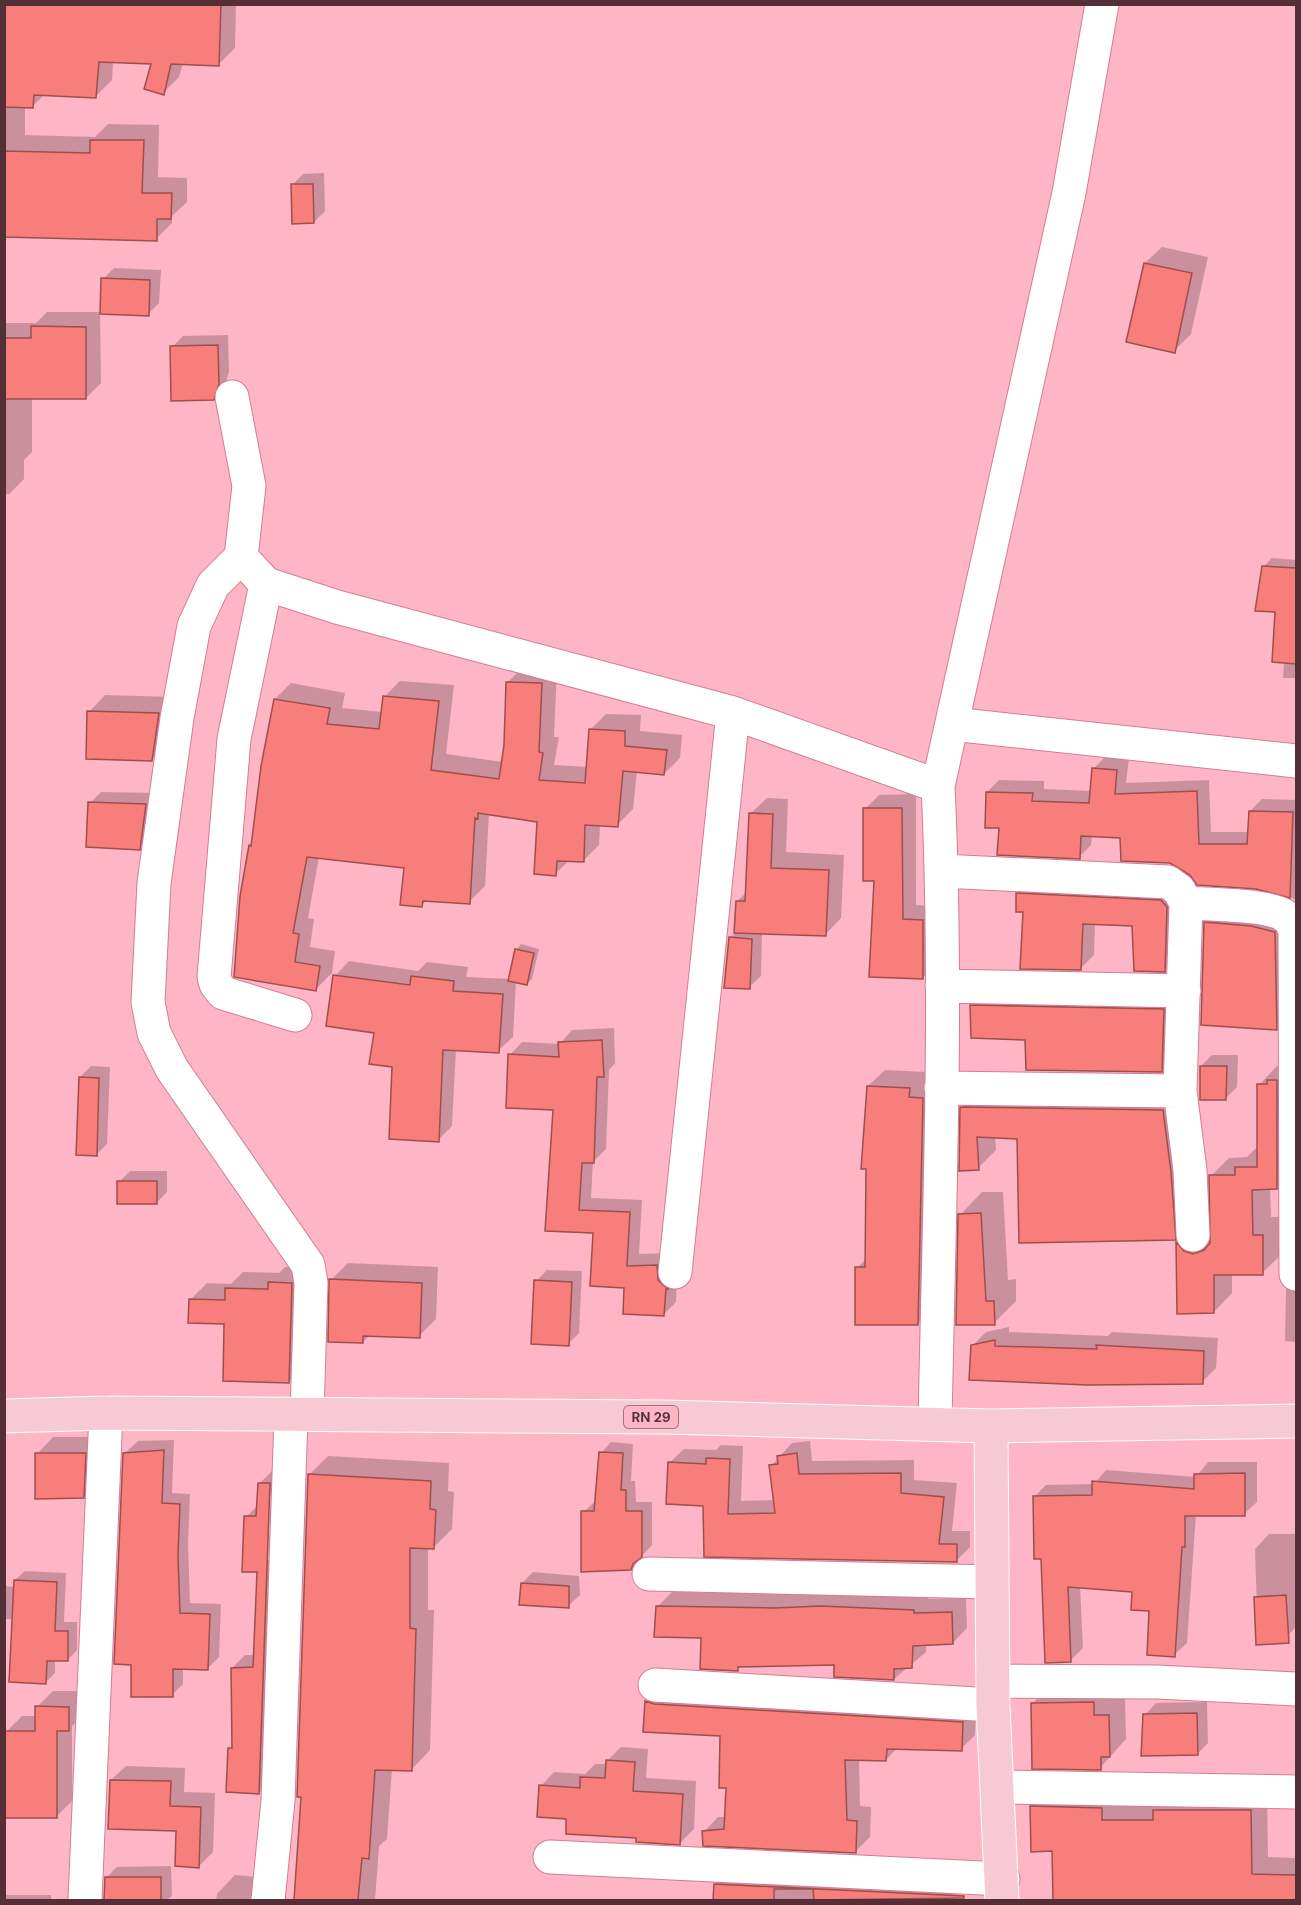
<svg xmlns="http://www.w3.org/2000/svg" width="1301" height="1905" viewBox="0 0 1301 1905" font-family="'DM Sans',sans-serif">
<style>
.shadow{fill:#0003;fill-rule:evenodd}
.building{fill:#f77e7a;stroke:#9f4e4b;stroke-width:1.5}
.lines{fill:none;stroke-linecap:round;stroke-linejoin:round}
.minor-casing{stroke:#d37d93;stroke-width:35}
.major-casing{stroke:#fff;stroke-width:35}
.minor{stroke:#fff;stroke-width:33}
.major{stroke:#f7c9d4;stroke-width:33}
.labels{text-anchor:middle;stroke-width:4.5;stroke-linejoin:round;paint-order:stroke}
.shield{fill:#feb5c6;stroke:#875763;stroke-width:1.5}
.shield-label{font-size:14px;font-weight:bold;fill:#542f38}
</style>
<rect width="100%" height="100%" fill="#feb5c6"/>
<path class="shadow" d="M4 4H236L235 48 219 64 183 63 179 77 163 93 153 62 113 61 112 80 96 96 45 94 32 107 25 106V135L95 137 108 124 159 125 158 177 187 178V202L172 216V223L156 239 4 236Z
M324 173 325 211 314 222 292 185 303 174Z
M1162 247 1208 257 1191 334 1174 351 1145 263Z
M114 268 161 270 159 303 148 314 100 312 101 383 86 398H32V452L24 460V479L9 494H4V323H36L47 312H101L103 279Z
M228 335 229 372 224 388 213 399 172 347 183 336Z
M1272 558 1296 560V678H1283L1284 662 1277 611 1264 566Z
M523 667 557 668 554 737H559L554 765 588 767 590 730 606 714 641 715 640 731 682 735 680 758 664 774 637 771 633 809 617 825H600L599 845 583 861 570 860 555 874 539 821 489 813 485 886 469 902 427 900 421 906 405 866 319 857 308 918 314 919 310 947 335 951 332 973 316 989 245 979 250 846 253 843 275 699 291 683 345 693 342 708 382 712 384 697 400 681 454 685 446 754 503 762 507 683Z
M105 695 175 697 168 742 152 759 89 712Z
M1106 756 1129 758 1126 783 1209 780 1211 832H1249L1250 811 1262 799 1296 800V900L1272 890 1191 874 1122 837 1092 835 1091 845 1079 857 1000 827 987 792 999 780 1044 781V789L1091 791 1094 768Z
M101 792 156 793 150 837 139 848 90 803Z
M916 794V905L937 906V963L923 977 876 879 865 809 879 795Z
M767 798 788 799 786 852 844 855 841 918 826 934 762 932 761 976 749 987 730 938 736 932 737 901 747 892 751 813Z
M1031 881 1175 888 1178 957 1164 970 1134 925 1095 923 1094 955 1080 969 1024 911 1018 894Z
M1220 909 1289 918 1290 1014 1276 1028 1206 923Z
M521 944 539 949 532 979 527 984 516 981 513 1037 498 1051 456 1049 452 1126 438 1140 375 1031 335 976 349 961 418 971 427 962 468 967 466 977 510 979 516 950Z
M986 992 1177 996 1175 1056 1161 1071 1027 1039 972 1006Z
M614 1028 615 1063 609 1070 606 1149 593 1162 591 1198 642 1200 639 1254 669 1253 677 1277 676 1302 664 1314 626 1286 595 1232 547 1230 554 1108 510 1055 522 1042 560 1044 572 1030Z
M1212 1055H1238L1237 1087 1226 1098 1201 1066Z
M91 1066 110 1067 107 1144 96 1155 80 1077Z
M1277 1066H1283L1295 1169 1276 1188H1270L1271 1217H1280L1281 1255 1262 1273H1232V1293L1214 1312H1179L1178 1243 1195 1225 1202 1233 1211 1236V1176L1229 1158 1247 1157 1255 1149H1259V1085Z
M885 1070 926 1072 925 1081 939 1082 935 1307 918 1323 857 1268 867 1258 868 1086Z
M980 1089 1181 1092 1193 1220 1175 1239 1018 1137 995 1136 996 1150 978 1168 962 1108Z
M130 1171H167V1192L156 1203 119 1182Z
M982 1192H1003L1008 1280 1016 1279V1301L994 1323H957L960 1215Z
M348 1263 438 1267 436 1319 419 1336 370 1335 363 1342 331 1280Z
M285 1267H308L305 1365 289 1381 226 1322 191 1299 207 1283 231 1284 243 1272 279 1273Z
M547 1270 582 1271 579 1333 568 1344 536 1281Z
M1296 1278V1342L1285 1341 1286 1288Z
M1009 1327V1332L1108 1336 1112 1332 1218 1338 1216 1368 1202 1382 972 1346 986 1332Z
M53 1437H102L100 1480 83 1497 37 1454Z
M174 1440 172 1493 190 1494 188 1544 190 1603 221 1604 219 1657 208 1668H183V1684L172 1695 125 1453 138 1441Z
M810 1441 812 1461 914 1460V1480L957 1483 952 1531H970V1547L956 1561 705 1555 704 1505 670 1462 684 1449 716 1450 721 1445 743 1446 741 1501 775 1500 771 1466 792 1443Z
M611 1442 633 1444 631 1481H635L636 1502H652V1545L630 1569 583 1512 596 1501 601 1453Z
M328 1456 449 1463 448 1491 454 1492 452 1529 433 1548 428 1547V1610H434L430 1750 412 1769H392L387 1839 379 1846 375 1900H295L303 1795 309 1475Z
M1208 1462H1257V1502L1244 1514H1196L1187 1643 1174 1655 1150 1610 1134 1590 1080 1586 1083 1648 1071 1660 1042 1557 1034 1497 1046 1485 1094 1484 1106 1470 1196 1477Z
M273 1470 282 1471 272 1780 259 1793 230 1749 233 1745 232 1668 245 1655H255L258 1571 246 1517 259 1504 260 1483ZM268 1496H271L269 1560H266Z
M1269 1534H1296V1627L1281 1642 1258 1643 1255 1549Z
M25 1571 66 1573 64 1622H77V1650L68 1660H55V1673L45 1683 14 1619H4V1586L15 1587V1580Z
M533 1572 579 1576 580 1595 568 1606 522 1583Z
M672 1592 790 1594 836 1592 928 1596V1599L966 1598 967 1628 953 1643 926 1644V1652L894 1679 836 1664 741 1666 737 1670 702 1637 657 1607Z
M1049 1686H1111V1699L1125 1698 1126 1739 1100 1768 1033 1703Z
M660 1687 976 1708 975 1735 961 1749 898 1747 886 1760 859 1759 860 1806 871 1807 870 1837 855 1852 704 1832 718 1817H726L728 1786 721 1735 645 1731 646 1701Z
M53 1691H84L85 1714 72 1726V1801L56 1817 6 1732 22 1716H37V1707Z
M1207 1702 1208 1743 1197 1754 1145 1715 1156 1703Z
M621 1747 648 1749 646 1778 696 1781 694 1829 680 1843 638 1837 568 1818 541 1786 554 1772 585 1774 595 1764H607V1761Z
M126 1766 185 1768 184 1792 215 1793 213 1852 199 1866 178 1830 111 1780Z
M1048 1790 1267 1794 1268 1857 1296 1858V1900H1055L1054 1850 1031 1807Z
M171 1866 172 1896 167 1900H106V1878L117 1867Z
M730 1870 976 1882 964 1894 927 1896V1900H714L715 1884Z
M235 1875 259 1877 271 1900H216L217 1894Z
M4 1895H51V1900H4Z"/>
<path class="building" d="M4 4H221L219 66 171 64 164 95 144 89 151 64 99 62 96 98 34 95 33 108 4 107Z
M90 140H144L142 193H172L171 219H157V241L4 237V151L90 153Z
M291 184H313L314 223 292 224Z
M1144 263 1192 273 1175 353 1126 342Z
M101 278 150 280 149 316 100 314Z
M31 326 86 327V399H4V338H31Z
M218 345 219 384 214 400 171 401 170 346Z
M1262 566 1296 568V664L1272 662 1275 612 1255 611Z
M506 682 542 683 539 752 543 753 539 780 585 783 589 729 625 731V746L667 750 664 775 623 771 618 827 585 825 584 862 557 861 556 876 534 874 537 822 478 813V819L475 818 470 904 423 901 422 907 400 905 404 868 307 857 293 933 299 934 295 962 320 966 316 991 234 977 240 896 249 845 251 846 261 766 274 699 330 708 327 724 379 729 383 696 439 701 431 770 499 779 504 745Z
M87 711 159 713 152 761 86 759Z
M1092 768 1117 770 1115 794 1197 791 1199 844H1247L1249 811 1293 812 1290 898 1256 889 1197 885 1190 875 1170 863 1121 861 1120 838 1081 836 1080 859 997 855 999 828H985L986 792 1033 793 1032 801 1089 803Z
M88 802 146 804 140 850 86 847Z
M863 808H902L903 919 923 920V979L869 977 874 881H863Z
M749 813 773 814 771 868 829 870 826 936 734 933 736 901H745Z
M1016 893 1161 900 1167 907 1165 972 1134 971 1132 926 1083 924 1081 970 1020 969 1023 912H1016Z
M1204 922 1251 926 1275 932 1277 1030 1201 1025Z
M729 937 752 939 750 989 724 988Z
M515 949 534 953 527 985 508 981Z
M333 975 410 985 411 976 454 981 453 991 503 994 499 1053 443 1050 439 1142 389 1139 392 1067 369 1064 374 1033 326 1026Z
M970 1005 1164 1009 1162 1072 1026 1070 1025 1040 971 1038Z
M602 1040 604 1077H597L594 1163H582L579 1210 630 1212 627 1266 657 1265 658 1280 668 1289H666L664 1316 623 1314 624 1288 590 1286 593 1233 545 1231 553 1110 506 1108 508 1054 559 1057 558 1042Z
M1200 1066H1227L1226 1100H1200Z
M79 1077 99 1078 97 1156 76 1155Z
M1267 1080H1277V1189L1252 1190 1253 1235H1263V1275H1214V1313L1177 1314 1176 1242 1184 1251 1193 1254 1204 1250 1210 1243 1209 1175H1235V1167H1257V1084H1267Z
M867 1086 910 1088 909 1097 923 1098 918 1325H855V1267H865L866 1169H861Z
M960 1107 1163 1110 1171 1172 1176 1240 1019 1243 1017 1139 977 1137 979 1170 959 1171Z
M117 1181H157V1204H117Z
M981 1213 986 1301H994L995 1325H956L958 1214Z
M329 1279 422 1283 420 1338 363 1336V1343L328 1342Z
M534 1280 572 1282 569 1346 531 1344Z
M268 1282 292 1283 289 1383 223 1381 224 1324 188 1323 189 1299 225 1300V1288L268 1289Z
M995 1340V1346L1097 1349 1096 1345 1204 1351 1203 1384 1087 1385 969 1380 971 1345Z
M164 1450 162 1503 180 1504 178 1556 180 1613 210 1614 208 1670 173 1669V1697H131V1665L114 1664 123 1453Z
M599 1452 623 1453 621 1490H626V1511H642V1557L633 1564 631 1570 581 1572V1511H594Z
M35 1453H86L84 1498 35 1499Z
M797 1453 799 1474 901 1473V1493L944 1497 939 1544H957V1562L704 1557 703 1506 666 1504 668 1462 706 1464V1458L730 1459 728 1514 775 1513 769 1465 778 1464 777 1456Z
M1245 1473V1516H1185V1547H1182L1175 1657 1147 1655 1149 1611 1131 1610 1132 1592 1068 1587 1071 1662 1045 1663 1041 1559H1034L1033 1496 1092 1495V1481L1194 1489V1474Z
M308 1474 431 1481 430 1509 436 1510 434 1549 410 1548V1628L416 1629 412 1771 375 1770 369 1859 362 1858 358 1900H294L301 1797H297Z
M258 1483H270L259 1794 226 1792 228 1748H232L231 1668 253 1667 257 1572H242L244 1516H256Z
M14 1580 57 1582 55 1631H68V1661H47L46 1684 9 1682Z
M521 1583 569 1586V1608L519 1605Z
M1286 1595 1289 1643 1256 1645 1254 1597Z
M656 1606 775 1608 821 1606 914 1610V1613L952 1612 953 1644 913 1646 912 1668 894 1669V1680L834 1677V1665L738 1667V1671L700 1669 701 1638 654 1637Z
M645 1701 654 1704 963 1722 962 1751 887 1749 886 1761 845 1760 847 1820 857 1821 856 1853 703 1846 702 1831 724 1829 726 1788H719L720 1736 643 1732Z
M1094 1702V1715H1109L1110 1757H1101V1770L1032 1769 1031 1703Z
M35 1706 69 1707V1731H57V1818H4L5 1731H35Z
M1197 1713 1198 1755 1141 1756 1143 1714Z
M606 1760 635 1762 633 1791 683 1794 680 1845 636 1842V1838L566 1834V1819L537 1817 539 1785 580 1788V1777L605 1778Z
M110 1780 171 1781 170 1806 201 1807 199 1868 175 1866 176 1831 108 1829Z
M1030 1806 1102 1808V1820H1153V1810H1251L1252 1874 1296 1875V1900H1053L1052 1851 1031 1852Z
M105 1877H161V1900H104Z
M714 1884 964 1896V1898L814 1900 813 1889H774V1900H713Z"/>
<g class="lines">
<defs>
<path id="minor" d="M232 397 249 486 241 557 266 584 337 607 733 713 938 786
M241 557 213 585 194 626 177 718 154 883 148 1002 154 1033 172 1069 308 1265 311 1283 307 1415
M266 584 234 739 214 977 216 984 223 993 295 1015
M952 724 1296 761
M942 871 1168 882 1179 890 1186 903 1180 1091 1190 1170 1193 1235
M1186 903C1207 904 1271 905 1285 916 1291 919 1293 925 1295 932L1296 1274
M942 986 1184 991
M941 1088 1180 1091
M675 1272 733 713
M935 1424C939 1212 948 998 938 786L1069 193 1102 4
M649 1574 992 1582
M993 1681 1157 1682 1296 1689
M655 1685 993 1705
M997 1787 1296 1792
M550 1857 1003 1879
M85 1900 106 1413
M268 1900 278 1801 291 1416"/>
<path id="major" d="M4 1416 106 1413 665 1417 991 1426 1296 1421
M991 1426 993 1705 1002 1900"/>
</defs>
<use href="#minor" class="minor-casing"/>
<use href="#major" class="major-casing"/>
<use href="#minor" class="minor"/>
<use href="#major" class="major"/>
</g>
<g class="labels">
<rect class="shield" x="624" y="1406" width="54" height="22" rx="4.5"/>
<g class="shield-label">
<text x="651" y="1422">RN 29</text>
</g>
</g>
<rect width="1301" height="1905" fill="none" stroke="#542f38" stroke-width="12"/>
</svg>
